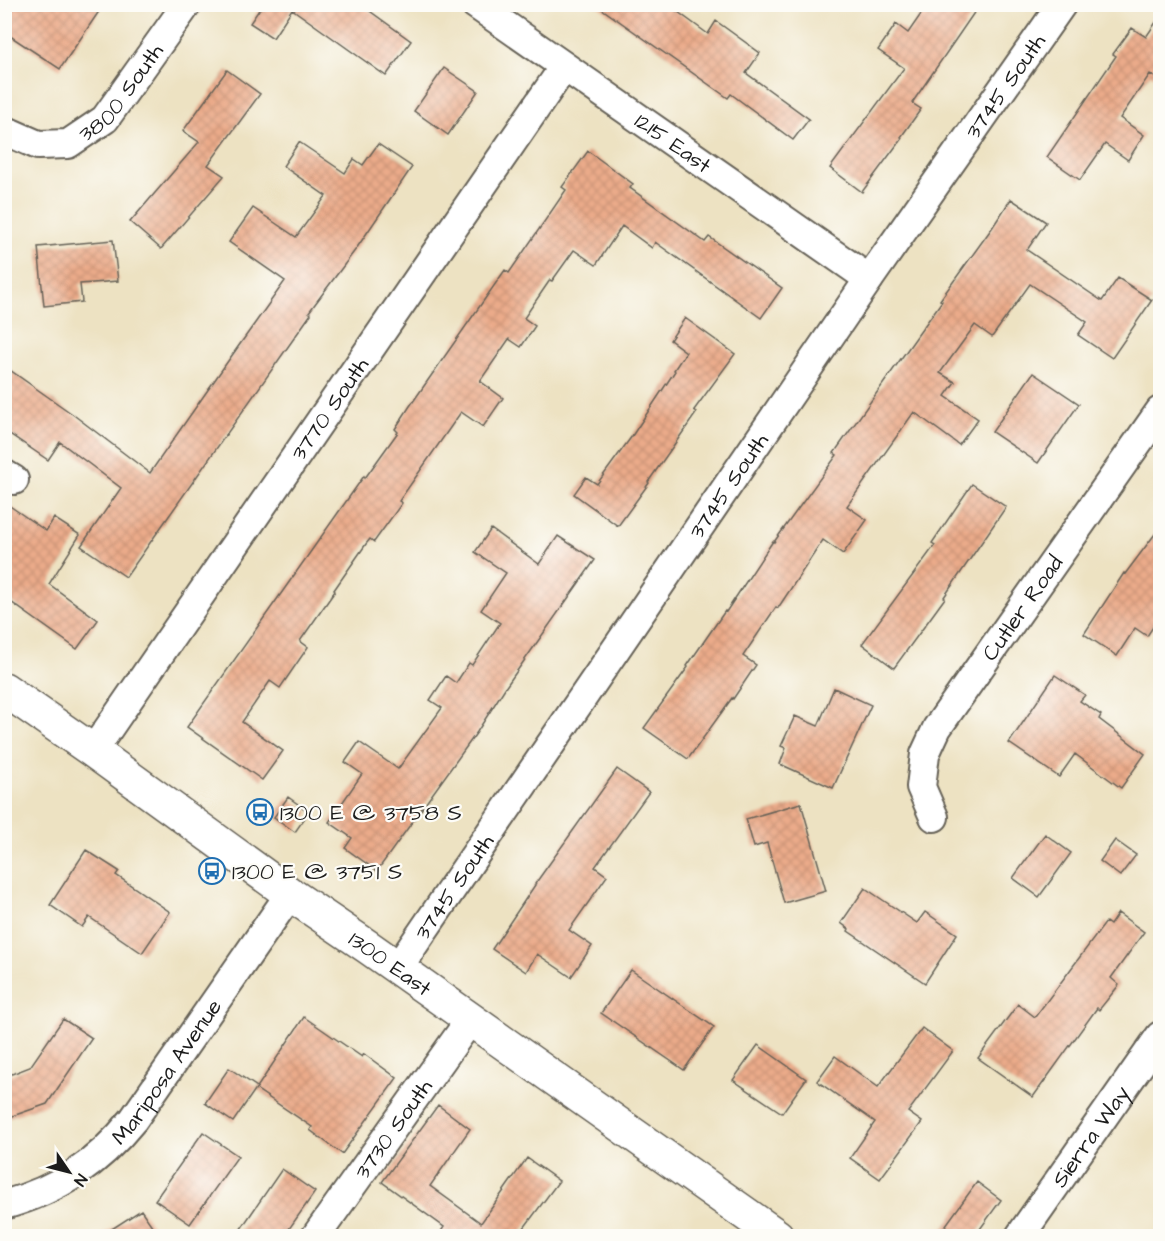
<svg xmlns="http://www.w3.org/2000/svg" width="1165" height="1241" viewBox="0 0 1165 1241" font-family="'Architects Daughter',sans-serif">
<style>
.building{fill:url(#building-cross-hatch)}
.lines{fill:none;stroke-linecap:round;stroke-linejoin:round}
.minor-casing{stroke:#656156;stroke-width:32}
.major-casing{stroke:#656156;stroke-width:36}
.minor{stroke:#fff;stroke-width:28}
.major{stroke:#fff;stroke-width:33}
.labels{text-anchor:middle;stroke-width:4.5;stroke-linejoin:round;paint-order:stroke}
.street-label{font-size:22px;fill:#1c1c1c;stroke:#fdfcf7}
.poi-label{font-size:22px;fill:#1c1c1c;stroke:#fdfcf7;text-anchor:start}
</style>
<defs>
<pattern id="building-cross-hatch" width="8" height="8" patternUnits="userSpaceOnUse" patternTransform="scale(1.5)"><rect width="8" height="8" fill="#ebab8a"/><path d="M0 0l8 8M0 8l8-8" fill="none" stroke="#c99376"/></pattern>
</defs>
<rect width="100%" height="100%" fill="#fdfcf7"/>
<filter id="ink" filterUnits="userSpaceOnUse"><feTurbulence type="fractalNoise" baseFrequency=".0167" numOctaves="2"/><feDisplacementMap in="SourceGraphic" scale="12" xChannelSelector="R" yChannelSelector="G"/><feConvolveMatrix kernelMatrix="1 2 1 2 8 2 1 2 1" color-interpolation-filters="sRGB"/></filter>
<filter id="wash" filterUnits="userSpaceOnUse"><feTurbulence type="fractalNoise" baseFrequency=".008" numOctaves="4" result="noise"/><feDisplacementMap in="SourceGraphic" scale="24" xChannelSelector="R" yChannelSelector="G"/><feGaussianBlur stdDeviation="1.35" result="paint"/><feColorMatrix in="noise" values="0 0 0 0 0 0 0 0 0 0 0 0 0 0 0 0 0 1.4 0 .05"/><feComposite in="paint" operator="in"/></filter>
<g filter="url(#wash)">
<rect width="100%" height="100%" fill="#ede2c2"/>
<g id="blocks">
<path class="building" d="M4 4H104L60 69 4 32Z
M263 4H360L411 41 386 76 292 9 273 38 250 23Z
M595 4H667L708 34 716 21 760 53 746 73 809 119 793 140 731 94 728 98Z
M928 4H980L912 103 921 109 901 137 902 138 862 192 830 168 904 68 878 50 896 24 908 33Z
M1161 15V81L1150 74 1120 118 1144 135 1128 160 1105 144 1080 180 1047 157 1116 56 1113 54 1132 28 1146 37Z
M444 68 478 91 448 135 414 111Z
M227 70 260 94 208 165 224 176 161 249 130 222 199 142 183 131Z
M299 142 345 173 354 159 363 165 378 144 412 167 356 249 309 312 311 314 126 577 81 546 121 488 60 442 48 460 4 430V366L71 413 150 473 228 361 285 281 229 242 253 208 296 237 326 196 283 166Z
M588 151 633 184 630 188 705 242 709 237 782 288 761 318 655 242 652 248 622 226 596 265 574 250 552 281 550 280 524 318 535 326 521 347 509 339 480 381 503 398 483 427 461 412 399 501 402 503 374 542 370 539 366 544 334 590 335 591 300 641 308 647 280 688 270 681 242 722 283 751 262 780 187 727 364 476 365 478 398 432 395 429 410 406 505 270 509 273 566 190 562 187Z
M1011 199 1046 222 1027 250 1102 301 1118 278 1152 300 1112 358 1078 335 1087 322 1030 284 992 337 975 325 940 373 955 382 945 396 978 419 959 445 914 412 847 506 867 520 843 554 823 540 778 608 776 607 743 656 756 665 733 699 732 698 688 759 644 728 688 667 687 666 725 611 726 612 773 541 774 542 837 455 834 453 942 301 940 300 992 228Z
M113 240 118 281 80 284 82 302 44 306 38 247Z
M685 318 735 354 694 410 697 412 648 482 649 483 618 526 574 494 586 477 597 484 632 436 675 371 674 370 686 352 670 340Z
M1033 373 1079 404 1038 463 992 432Z
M972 484 1006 507 944 597 945 598 894 668 862 644 935 545 932 543Z
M4 502 46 531 54 518 80 535 49 584 98 620 77 649 4 597Z
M1161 526V615L1147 636 1135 628 1117 656 1084 634 1124 573 1125 574Z
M491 529 539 564 558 536 595 560 505 688 477 732 377 871 345 848 352 838 329 822 362 774 345 762 359 742 398 769 442 708 430 700 446 676 456 683 469 663 472 665 500 623 481 610 506 573 475 552Z
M1055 675 1085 695 1080 701 1101 715 1099 719 1145 754 1121 788 1075 754 1059 777 1009 743Z
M834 688 871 705 833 788 780 764 786 748 781 746 795 716 818 726Z
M617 769 649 792 595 867 607 876 569 930 592 946 571 977 537 954 526 972 492 949 535 885V884Z
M288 797 309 812 295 832 274 817Z
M801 803 826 891 784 903 767 843 754 847 746 819Z
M1045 834 1071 853 1039 897 1013 878Z
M1115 840 1136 855 1120 876 1100 861Z
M86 850 119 871 116 875 170 912 142 953 89 917 82 927 50 905Z
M865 888 917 923 925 912 957 934 925 983 848 931 849 929 841 923Z
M1118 913 1144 932 1111 978 1119 985 1099 1010 1097 1008 1033 1097 978 1058 1018 1004 1035 1017 1106 922 1110 925Z
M631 970 714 1027 684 1070 601 1013Z
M304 1017 362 1057 364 1054 397 1078 342 1154 310 1130 312 1127 256 1089Z
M63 1019 92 1038 47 1104 4 1119V1077L30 1067Z
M922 1028 953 1051 908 1112 922 1122 880 1179 850 1158 875 1122 817 1081 835 1056 878 1087Z
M758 1045 806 1079 782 1113 733 1080Z
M229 1068 257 1087 233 1122 205 1103Z
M438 1105 470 1129 430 1186 481 1223 527 1158 559 1181 518 1236H438L444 1227 382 1182Z
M203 1132 238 1156 190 1224 155 1200Z
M282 1169 315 1192 284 1236H236Z
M977 1182 1001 1200 975 1236H938Z
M141 1210 159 1236H101Z"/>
</g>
</g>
<g filter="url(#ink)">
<use href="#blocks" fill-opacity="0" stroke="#656156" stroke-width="1.5"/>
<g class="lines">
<defs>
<g id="minor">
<path id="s1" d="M475 4 869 279"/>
<path id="s2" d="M4 130 38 145 68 144 105 119 187 4"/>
<path d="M4 474 14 480"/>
<path id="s3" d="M93 751 564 67"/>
<path id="s4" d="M934 817 921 787 925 754 937 728 1160 411"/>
<path id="s5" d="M397 969 869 279 1062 4"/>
<path id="s6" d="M4 1205C60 1189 97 1164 133 1120L290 894"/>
<path id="s7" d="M316 1236 470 1020"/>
<path id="s8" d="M1020 1236 1160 1036"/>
</g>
<g id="major">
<path id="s9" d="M4 689 93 751 290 894 368 947 777 1236"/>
</g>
</defs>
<use href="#minor" class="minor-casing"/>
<use href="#major" class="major-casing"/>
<use href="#minor" class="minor"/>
<use href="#major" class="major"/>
</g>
</g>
<defs>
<symbol id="bus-ring" viewBox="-11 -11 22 22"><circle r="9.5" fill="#fdfcf7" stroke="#1f6fb2" stroke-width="1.5"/><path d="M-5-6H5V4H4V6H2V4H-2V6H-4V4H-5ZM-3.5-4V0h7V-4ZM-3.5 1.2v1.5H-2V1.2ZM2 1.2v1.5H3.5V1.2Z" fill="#1f6fb2"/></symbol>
</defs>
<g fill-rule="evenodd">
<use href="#bus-ring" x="245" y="797" width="30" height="30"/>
<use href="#bus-ring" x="197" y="856" width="30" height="30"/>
</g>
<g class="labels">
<g class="street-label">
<text dy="8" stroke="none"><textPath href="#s5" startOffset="1072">3745 South</textPath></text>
<text dy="8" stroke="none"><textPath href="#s2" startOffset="142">3800 South</textPath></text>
<text dy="8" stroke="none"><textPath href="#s1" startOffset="242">1215 East</textPath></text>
<text dy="8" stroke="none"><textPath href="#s3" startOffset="416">3770 South</textPath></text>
<text dy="8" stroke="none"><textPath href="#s5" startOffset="586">3745 South</textPath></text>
<text dy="8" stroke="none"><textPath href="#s4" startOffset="242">Cutler Road</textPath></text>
<text dy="8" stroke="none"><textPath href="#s5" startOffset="100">3745 South</textPath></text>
<text dy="8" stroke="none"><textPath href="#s9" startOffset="474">1300 East</textPath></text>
<text dy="8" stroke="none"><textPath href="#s6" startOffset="216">Mariposa Avenue</textPath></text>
<text dy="8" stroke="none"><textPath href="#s7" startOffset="132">3730 South</textPath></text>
<text dy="8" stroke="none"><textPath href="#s8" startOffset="122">Sierra Way</textPath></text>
</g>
<g class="poi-label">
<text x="280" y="820">1300 E @ 3758 S</text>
<text x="232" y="879">1300 E @ 3751 S</text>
</g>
</g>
<rect width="1165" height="1241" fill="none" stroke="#fdfcf7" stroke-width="24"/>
<g transform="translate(69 1172) rotate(125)" stroke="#fdfcf7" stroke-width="4.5" paint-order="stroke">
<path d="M0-4.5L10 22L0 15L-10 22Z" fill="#1c1c1c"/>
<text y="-9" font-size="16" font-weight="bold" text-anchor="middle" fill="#1c1c1c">N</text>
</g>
</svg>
